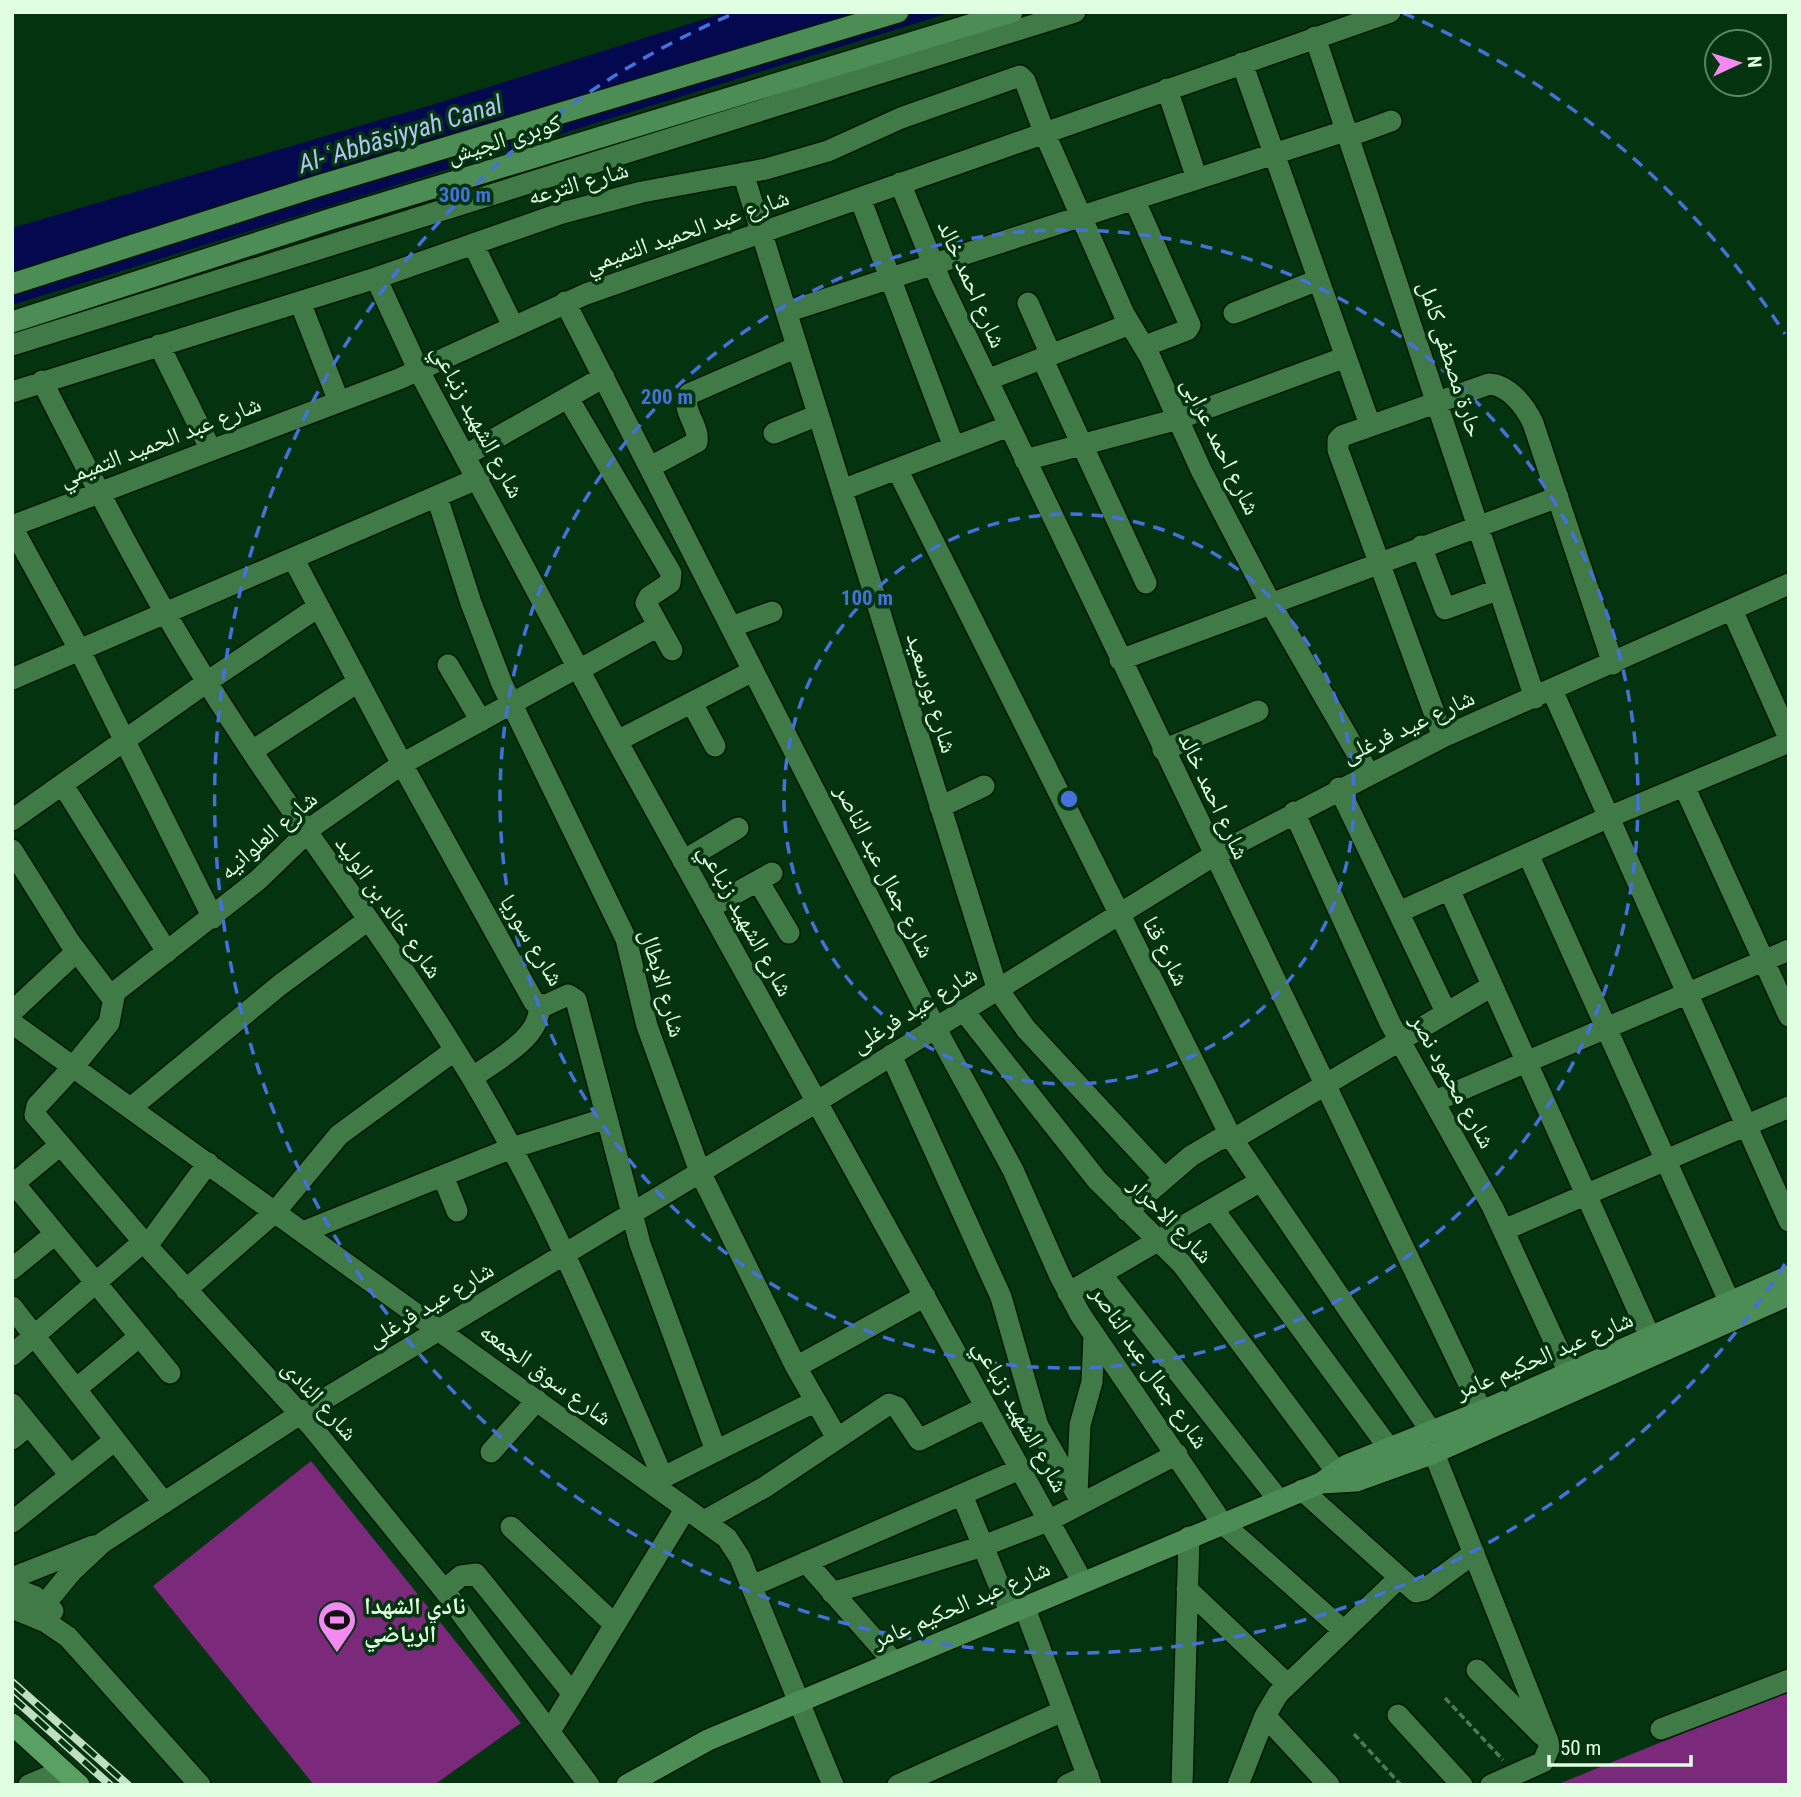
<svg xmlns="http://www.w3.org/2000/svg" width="1801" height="1797" viewBox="0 0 1801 1797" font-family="'Roboto Condensed','Noto Naskh Arabic',sans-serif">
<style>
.green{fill:#7a297b}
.water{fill:#04084e}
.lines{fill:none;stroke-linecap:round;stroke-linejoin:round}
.street-casing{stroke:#001902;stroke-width:24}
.secondary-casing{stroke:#001902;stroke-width:24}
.primary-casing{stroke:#001902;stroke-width:24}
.path{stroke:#4f7957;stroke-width:3.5;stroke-dasharray:7 3.5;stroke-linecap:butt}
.street{stroke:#3f7a47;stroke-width:21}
.secondary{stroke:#4c8d55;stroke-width:21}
.primary{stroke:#59a063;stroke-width:21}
.rail-casing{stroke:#bedfc1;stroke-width:8}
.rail{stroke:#03330f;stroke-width:5;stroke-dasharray:16;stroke-linecap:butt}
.ring{fill:none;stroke:#4471da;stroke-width:3.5;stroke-dasharray:12 9}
.labels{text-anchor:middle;stroke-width:7;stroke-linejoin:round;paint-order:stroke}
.street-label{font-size:24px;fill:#e0ffe2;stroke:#03330f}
.poi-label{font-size:24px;font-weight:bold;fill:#e0ffe2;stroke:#03330f;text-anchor:start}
.water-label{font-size:26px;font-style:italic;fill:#afc3f4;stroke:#03330f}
.centre{fill:#4471da;stroke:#03330f;stroke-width:3.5}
.ring-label{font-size:21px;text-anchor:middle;font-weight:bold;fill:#4471da;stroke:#03330f;stroke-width:7;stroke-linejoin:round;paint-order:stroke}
</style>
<rect width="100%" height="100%" fill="#03330f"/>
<path class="green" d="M311 1461 521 1723 434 1785H314L153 1586Z
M1789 1690V1785H1556Z"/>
<path class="water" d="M727 12H952L12 305V228L438 103Z"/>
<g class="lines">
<defs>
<path id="street" d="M1315 37 1535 698
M1242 63 1370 425
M1167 89 1197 179
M1350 136 1391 121
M743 173 997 988 1026 1029 1163 1177
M900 183 941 283 1489 1426
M860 198 954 447
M1134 199 1190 325 1187 330 1145 346
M473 244 513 326
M376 278 419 371 617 741 1082 1581
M300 302 339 402
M565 302 935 1027 1013 1170 1059 1274 1080 1314 1222 1523 1344 1631
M1028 303 1051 355
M786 312 1348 130
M1234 313 1318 280
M12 345 1075 12
M159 345 211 450
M1042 358 1146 583
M987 380 1130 324
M42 381C94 483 146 585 207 682 285 808 377 924 455 1050 540 1185 600 1332 663 1478
M12 392 376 278 562 213 642 192 766 169 828 151 901 118 1020 76 1025 81 1044 132 1124 314 1150 357 1201 470 1272 606 1369 774
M568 398 671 573 670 583 649 597 646 603 672 650
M774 433 818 415
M466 455 604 377
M1025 460 1178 419 1346 357
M650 467 697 442C700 426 680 409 689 394L797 347
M897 469 1231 1137 1431 1431
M842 490 1009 426
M437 497 471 603 502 684 626 939 647 1026 700 1172 796 1367 837 1438
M12 526 399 379 586 294 1390 12
M12 527 79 649 213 918
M1421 546 1445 609 1497 590
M294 560 402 764 534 1002 544 1006 568 995 576 1000 640 1244 716 1451
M1732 610 1789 738
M731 627 772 612
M1120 660 1558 497
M448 665 481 721
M578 667 402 764 315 825 258 880 115 992 109 1023 74 1066 37 1106 35 1115 147 1246 312 1427 444 1590 589 1785
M579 670 658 626
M12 679 479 478
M1552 690 1789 1221
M692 703 715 746
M1443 737 1338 450V440L1342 436 1489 384C1509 385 1525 406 1533 423L1613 664
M617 741 753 671
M1163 750 1258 711
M252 751 358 682
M63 785 167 952
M1684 786 1789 1016
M1339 788 1446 1012
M940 807 984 786
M1294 812 1390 1023 1493 1208 1569 1373
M12 820 207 682 318 607
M12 850 69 941 112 998
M1528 854 1730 1303
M683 861 738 828
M758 881 789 933
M1449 889 1650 1337
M709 908 772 873
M1399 912 1609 817 1789 742
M963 1010 1097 1180 1182 1264 1336 1471
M12 1012 76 952
M12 1023 727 1538 740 1558 833 1785
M891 1055 1001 1297 1038 1426 1082 1503
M472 1078C494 1061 542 1038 539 1006
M1435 1101 1789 950
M132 1107 280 985 368 920
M443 1176 457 1211
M12 1181 170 1373
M12 1185 59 1146
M1213 1209 1389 1448
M1127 1211 1191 1156 1218 1140 1242 1134 1492 986
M1504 1230 1789 1107
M303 1232 512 1148 607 1118
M147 1246 208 1163
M12 1269 55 1234
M1101 1274 1278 1499
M186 1290 275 1212 339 1135 455 1050
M1068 1293 1259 1182
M12 1307 164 1503
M12 1355 143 1242
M796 1367 925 1296
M76 1389 140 1336
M12 1404 70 1475
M12 1439 29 1425
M491 1452 537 1400
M1434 1453 1548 1741 1549 1748 1543 1762 1491 1785
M652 1483 814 1402
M1302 1490 1416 1592 1424 1590 1474 1553
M1077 1494 1080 1425 1092 1382 1094 1335
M962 1495 1010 1612
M704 1521 765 1487 889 1404 897 1407 919 1440 986 1407
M12 1522 115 1440
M511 1527 614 1624
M806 1562 893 1661
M12 1578 93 1546
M752 1586 1020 1469
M12 1588 34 1596 53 1611
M1187 1589 1287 1684
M444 1590 461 1576 476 1574 572 1693
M832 1593 983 1546 1048 1521 1177 1454
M1024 1606 1091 1785
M12 1608 46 1622 68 1637 200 1785
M35 1616 72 1571 102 1543 300 1414 818 1101 1213 856 1443 737 1789 584
M1477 1670 1542 1735
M1398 1715 1462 1785
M1265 1716 1329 1785
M1661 1729 1789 1680
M550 1731 686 1508
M29 1785 62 1771
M898 1785 1063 1711
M1067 1785 1088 1775
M1182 1785 1189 1537
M1238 1785 1265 1716 1278 1694 1399 1578"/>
<path id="secondary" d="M12 284 318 186 898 12
M12 322 331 219 1012 12
M1321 1483 1356 1481 1434 1453 1789 1295
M627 1785 708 1740 1321 1483 1347 1465 1482 1411 1789 1276"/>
<path id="primary" d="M12 1724 79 1785"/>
</defs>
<use href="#street" class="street-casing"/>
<use href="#secondary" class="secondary-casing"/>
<use href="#primary" class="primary-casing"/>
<path class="path" d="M1445 1698 1503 1760
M1354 1734 1401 1785"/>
<use href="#street" class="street"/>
<use href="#secondary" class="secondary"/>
<use href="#primary" class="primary"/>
<defs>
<path id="rail" d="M12 1682 128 1785
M12 1697 110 1785"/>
</defs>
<use href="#rail" class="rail-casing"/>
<use href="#rail" class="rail"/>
</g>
<g class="ring">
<circle cx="1069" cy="799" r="285"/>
<circle cx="1069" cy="799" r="569"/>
<path d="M1785 1264A854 854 0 1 1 735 13M1403 13A854 854 0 0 1 1785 334"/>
</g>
<defs>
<symbol id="stadium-pin" viewBox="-11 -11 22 30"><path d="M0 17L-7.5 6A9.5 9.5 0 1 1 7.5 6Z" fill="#f28af2" stroke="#03330f"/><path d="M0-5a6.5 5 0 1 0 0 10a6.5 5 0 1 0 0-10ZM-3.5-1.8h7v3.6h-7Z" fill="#111"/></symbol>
</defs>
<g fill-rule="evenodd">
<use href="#stadium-pin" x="315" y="1598" width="44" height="60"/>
</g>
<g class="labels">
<g class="street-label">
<text transform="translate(504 139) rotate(-17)" y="8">كوبرى الجيش</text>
<text transform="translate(578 183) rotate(-16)" y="8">شارع الترعه</text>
<text transform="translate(687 231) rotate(-19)" y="8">شارع عبد الحميد التميمي</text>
<text transform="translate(972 284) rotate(66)" y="8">شارع احمد خالد</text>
<text transform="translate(1451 359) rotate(72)" y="8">حارة مصطفى كامل</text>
<text transform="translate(478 421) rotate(62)" y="8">شارع الشهيد زنباعي</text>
<text transform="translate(160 441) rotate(-21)" y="8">شارع عبد الحميد التميمي</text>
<text transform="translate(1221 446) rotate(64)" y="8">شارع احمد عرابى</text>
<text transform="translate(932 693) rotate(73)" y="8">شارع بورسعيد</text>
<text transform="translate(1408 726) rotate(-25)" y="8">شارع عيد فرغلى</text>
<text transform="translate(1214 796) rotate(65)" y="8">شارع احمد خالد</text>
<text transform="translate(268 835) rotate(-41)" y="8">شارع العلوانيه</text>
<text transform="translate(885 871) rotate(63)" y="8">شارع جمال عبد الناصر</text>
<text transform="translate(389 907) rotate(55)" y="8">شارع خالد بن الوليد</text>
<text transform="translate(746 920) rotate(61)" y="8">شارع الشهيد زنباعي</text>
<text transform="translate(532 940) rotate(59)" y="8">شارع سوريا</text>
<text transform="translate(1166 951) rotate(63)" y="8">شارع قنا</text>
<text transform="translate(663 983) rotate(74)" y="8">شارع الابطال</text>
<text transform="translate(914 1009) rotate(-32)" y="8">شارع عيد فرغلى</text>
<text transform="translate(1453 1081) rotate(61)" y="8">شارع محمود نصر</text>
<text transform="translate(1171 1220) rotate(46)" y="8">شارع الاحرار</text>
<text transform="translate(430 1304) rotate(-31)" y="8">شارع عيد فرغلى</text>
<text transform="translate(1544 1355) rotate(-23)" y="8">شارع عبد الحكيم عامر</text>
<text transform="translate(1150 1367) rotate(56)" y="8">شارع جمال عبد الناصر</text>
<text transform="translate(546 1374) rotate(36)" y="8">شارع سوق الجمعه</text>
<text transform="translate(320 1400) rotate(48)" y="8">شارع النادى</text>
<text transform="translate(1021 1416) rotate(61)" y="8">شارع الشهيد زنباعي</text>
<text transform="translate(961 1604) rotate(-23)" y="8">شارع عبد الحكيم عامر</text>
</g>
<g class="poi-label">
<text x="364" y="1614">نادي الشهدا<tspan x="364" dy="28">الرياضي</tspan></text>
</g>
<g class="water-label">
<text transform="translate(400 134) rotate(-17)" y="9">Al-ʿAbbāsiyyah Canal</text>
</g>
</g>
<circle cx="1069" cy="799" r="10" class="centre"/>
<g class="ring-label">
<text x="465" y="202">300 m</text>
<text x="667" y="404">200 m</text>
<text x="867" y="605">100 m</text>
</g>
<rect width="1801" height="1797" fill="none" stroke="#e0ffe2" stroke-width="28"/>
<g transform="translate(1738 63) rotate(86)"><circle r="33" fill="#03330f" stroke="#5b8563" stroke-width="2"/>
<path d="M0-5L12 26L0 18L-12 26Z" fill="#f28af2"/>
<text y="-10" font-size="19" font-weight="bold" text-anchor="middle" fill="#e0ffe2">N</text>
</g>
<path d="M1549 1755v10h142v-10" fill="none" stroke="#e0ffe2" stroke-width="3.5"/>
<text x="1560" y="1755" font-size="21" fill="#e0ffe2" stroke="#03330f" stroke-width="5" paint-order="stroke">50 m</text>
</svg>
